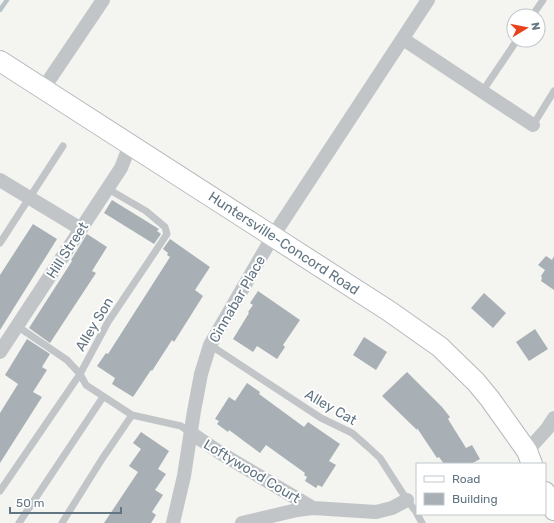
<svg xmlns="http://www.w3.org/2000/svg" width="554" height="523" viewBox="0 0 554 523" font-family="Rubik,sans-serif">
<style>
.lines{fill:none;stroke-linecap:round;stroke-linejoin:round}
.stream{stroke:#b6c4c7;stroke-width:4.5}
.building{fill:#a8b0b5}
.secondary-casing{stroke:#b3b9bd;stroke-width:22}
.service{stroke:#c1c5c8;stroke-width:7}
.minor{stroke:#c1c5c8;stroke-width:14}
.secondary{stroke:#fff;stroke-width:20}
.labels{text-anchor:middle;stroke-width:4;stroke-linejoin:round;paint-order:stroke}
.street-label{font-size:14px;fill:#627582;stroke:#fff}
</style>
<rect width="100%" height="100%" fill="#f4f4f0"/>
<g class="lines">
<path class="stream" d="M0 10 7 0"/>
</g>
<path class="building" d="M112 200 159 229 157 231 161 234 154 244 104 213Z
M33 224 57 239 0 330V275Z
M87 234 107 247 92 271 96 273 50 343 29 328 72 261 71 260Z
M170 239 210 267 195 290 203 296 174 342 172 340 152 371 151 370 133 397 112 384 115 378 97 366 106 353 108 354 170 257 167 255 168 253 163 249Z
M546 256 552 260 554 256V290L541 281 542 278 541 276 545 270 538 265Z
M258 291 300 320 283 345 285 347 277 359 257 346 253 352 233 339 249 313 248 312 253 305 250 303Z
M484 293 506 313 493 328 471 308Z
M535 329 548 349 529 361 516 342Z
M364 337 387 352 376 370 353 355Z
M27 339 50 354 42 367 47 370 33 392 42 397 0 463V413L18 384 5 375Z
M407 372 442 407 450 417 448 419 466 448 472 445 480 459 471 464H444L439 457 437 458 417 428V430L382 396Z
M247 383 260 392 259 394 304 427 308 422 340 444 329 461 336 465 322 487 318 485 316 488 305 481 307 477 304 475 305 473 266 445 260 453 229 430 228 432 217 424 219 421 215 419 229 397 235 401Z
M141 432 169 451 158 469 166 474 155 490 163 495 152 512 156 515 151 523H104L138 472 129 466 141 449 133 443Z"/>
<g class="lines">
<defs>
<path id="secondary" d="M0 61 389 311 440 347 476 382 490 399 527 451 532 464
M545 492 554 510"/>
</defs>
<use href="#secondary" class="secondary-casing"/>
<path class="service" d="M532 16 543 0
M482 92 517 40
M533 125 554 91
M0 243 63 146
M17 326 67 360 80 374 86 385 132 415 181 426 190 433
M210 345 321 418 352 433 367 446 380 458 407 500 417 513
M0 491 80 374 108 322 167 234 165 227 146 211 108 189
M417 514 422 523
M19 523 103 397
M62 523 102 459 132 415"/>
<path class="minor" d="M403 39 533 125
M43 89 103 0
M0 180 81 229
M0 352 121 168 130 145
M191 433 222 454 313 508
M527 451 547 429 554 418
M173 523 184 476 194 411 201 374 210 345 273 236 428 0
M242 523 297 510 313 508 376 512 392 508 407 500"/>
<use href="#secondary" class="secondary"/>
</g>
<g class="labels">
<g class="street-label">
<text transform="translate(284 243) rotate(33)" y="5">Huntersville-Concord Road</text>
<text transform="translate(67 250) rotate(-57)" y="5">Hill Street</text>
<text transform="translate(237 299) rotate(-60)" y="5">Cinnabar Place</text>
<text transform="translate(94 324) rotate(-59)" y="5">Alley Son</text>
<text transform="translate(331 407) rotate(30)" y="5">Alley Cat</text>
<text transform="translate(252 471) rotate(31)" y="5">Loftywood Court</text>
</g>
</g>
<rect x="416" y="463" width="130" height="52" fill="#ffffff" stroke="#c0c8cd"/>
<rect x="424" y="476" width="20" height="6" fill="#ffffff" stroke="#c0c8cd"/>
<text x="452" y="483" font-size="12" fill="#627582">Road</text>
<rect x="424" y="493" width="20" height="12" fill="#a8b0b5" stroke="#c0c8cd"/>
<text x="452" y="503" font-size="12" fill="#627582">Building</text>
<g transform="translate(526 28) rotate(80)"><circle r="19" fill="#ffffff" stroke="#c0c8cd"/>
<path d="M0-3L7 15L0 10L-7 15Z" fill="#e8411c"/>
<text y="-6" font-size="11" font-weight="bold" text-anchor="middle" fill="#627582">N</text>
</g>
<path d="M10 507v6h111v-6" fill="none" stroke="#627582" stroke-width="2"/>
<text x="16" y="507" font-size="12" fill="#627582" stroke="#ffffff" stroke-width="3" paint-order="stroke">50 m</text>
</svg>
